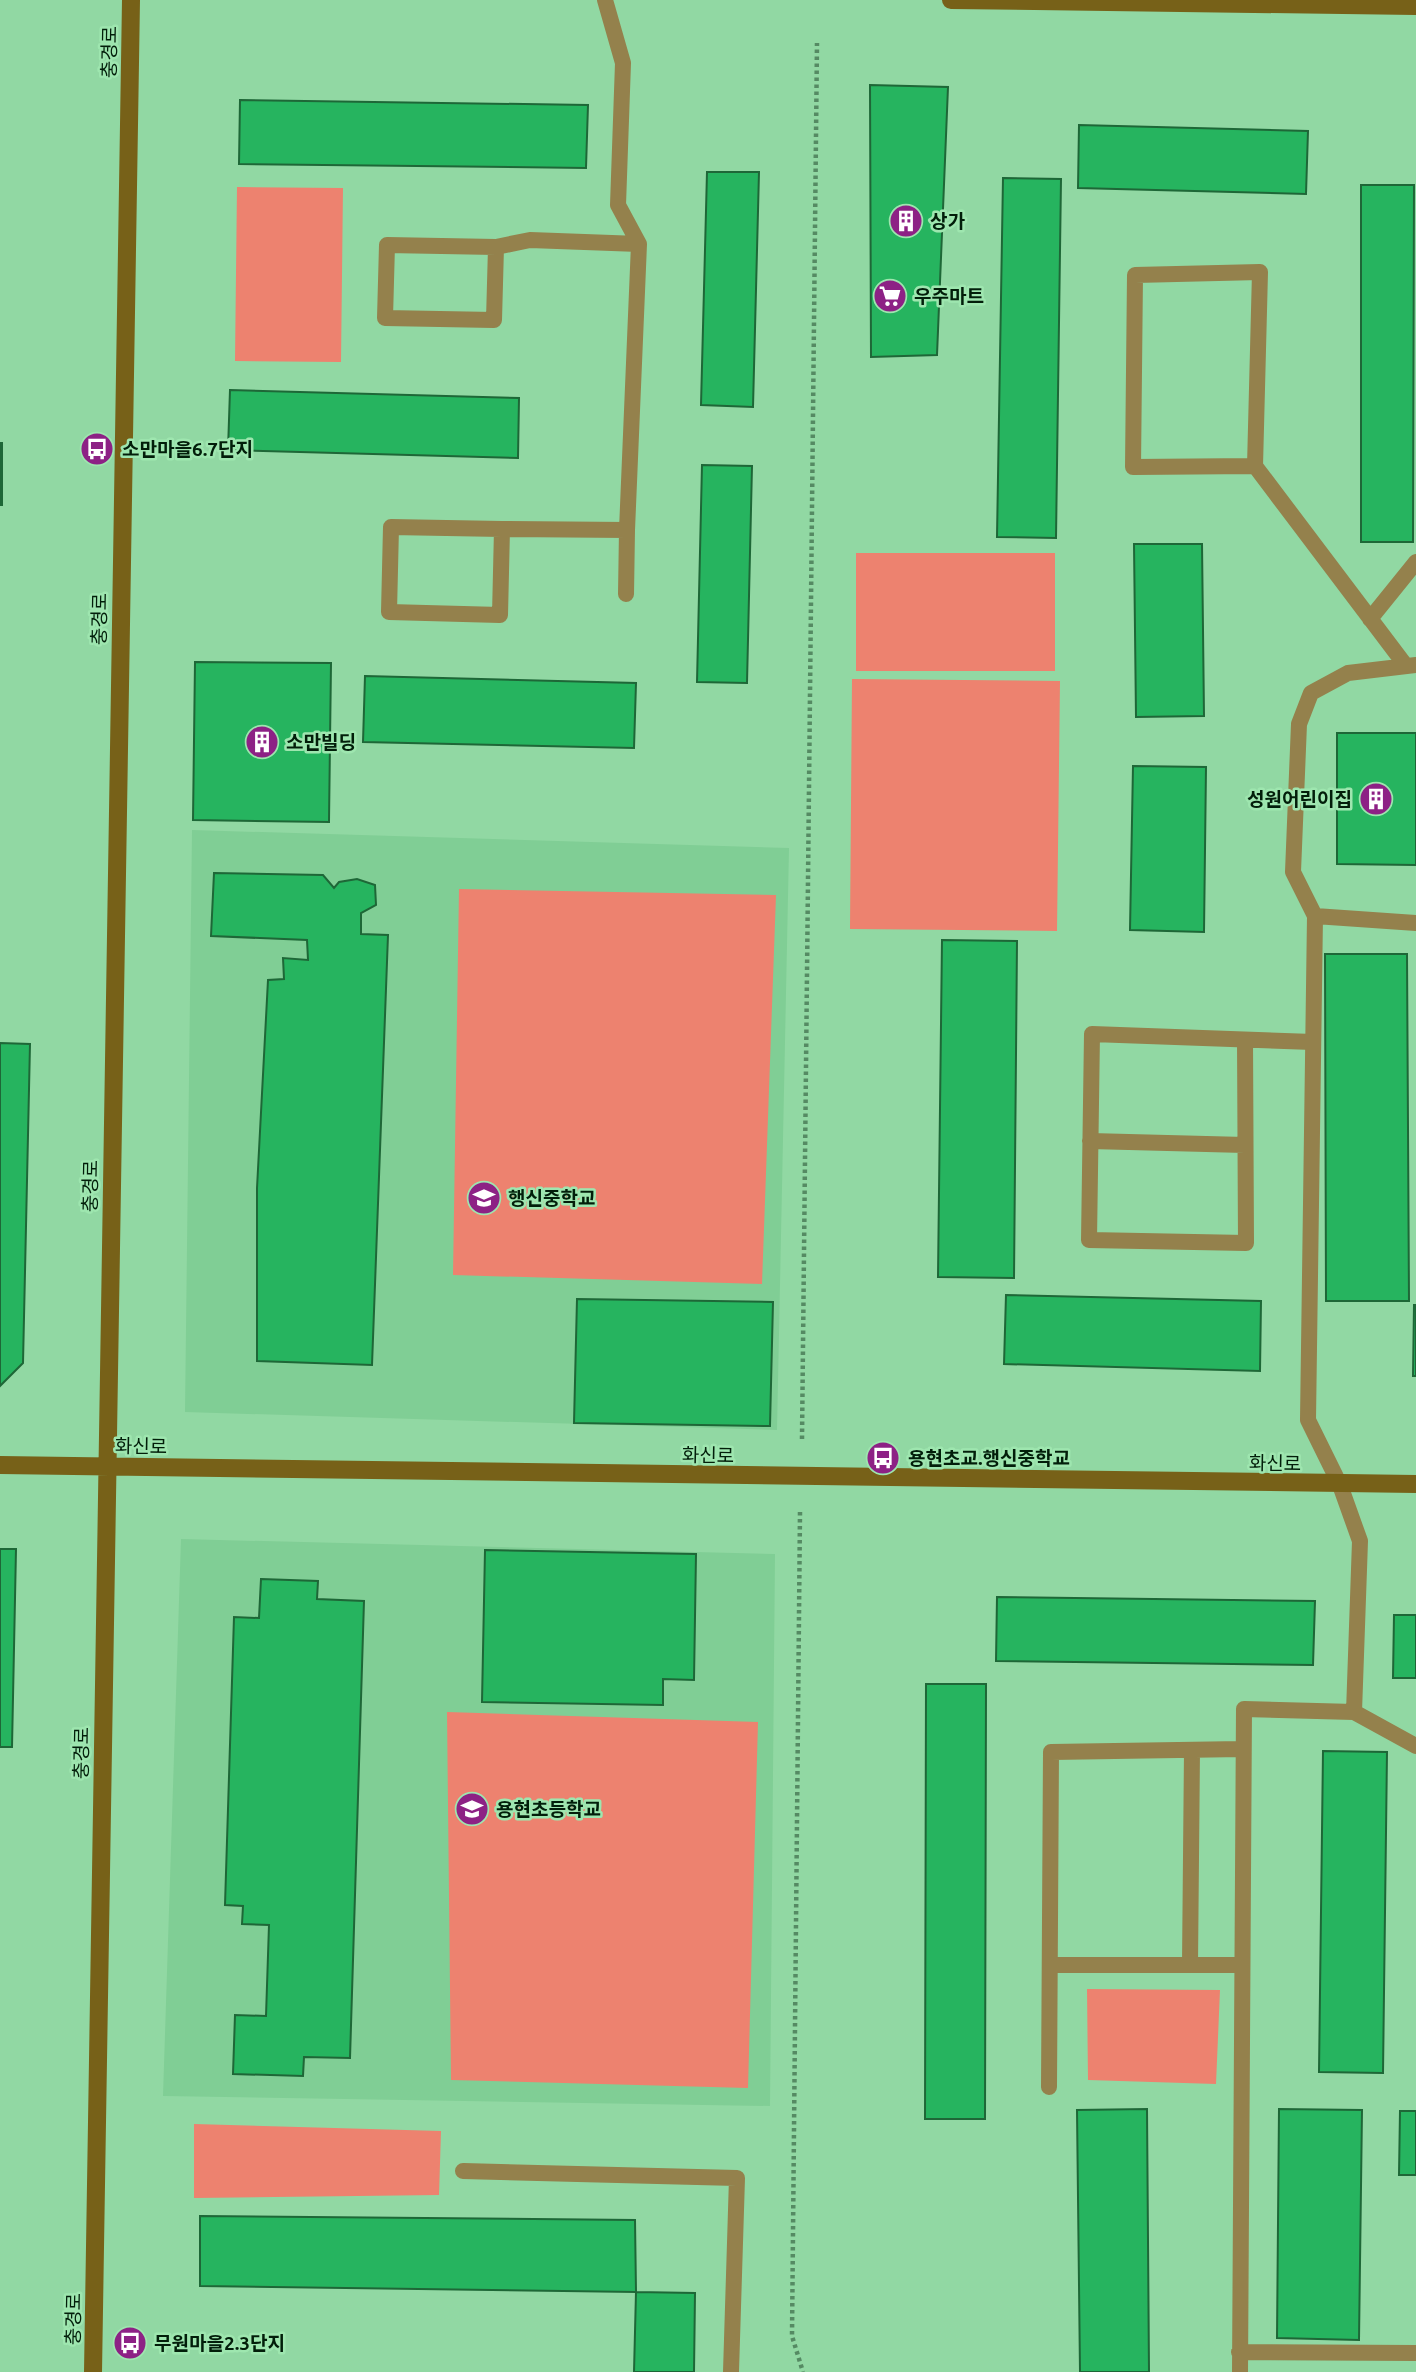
<svg xmlns="http://www.w3.org/2000/svg" width="1416" height="2372" viewBox="0 0 1416 2372" font-family="Ubuntu,'Noto Sans KR',sans-serif">
<style>
.built{fill:#80ce95}
.green{fill:#ed826f}
.building{fill:#26b45f;stroke:#1e6737;stroke-width:2}
.lines{fill:none;stroke-linecap:round;stroke-linejoin:round}
.path{stroke:#558a63;stroke-width:4.5;stroke-dasharray:3.5 3.5;stroke-linecap:butt}
.lane{stroke:#94814c;stroke-width:16}
.secondary{stroke:#776118;stroke-width:18}
.labels{text-anchor:middle;stroke-width:5;stroke-linejoin:round;paint-order:stroke}
.street-label{font-size:19px;fill:#021e0a;stroke:#9ee6af}
.poi-label{font-size:19px;font-weight:bold;fill:#021e0a;stroke:#9ee6af;text-anchor:start}
</style>
<rect width="100%" height="100%" fill="#91d8a3"/>
<path class="built" d="M192 830 789 848 777 1430 185 1412Z
M181 1539 775 1554 770 2106 163 2096Z"/>
<path class="green" d="M237 187 343 188 341 362 235 361Z
M856 553H1055V671H856Z
M852 679 1060 681 1057 931 850 929Z
M459 889 776 895 762 1284 453 1275Z
M447 1712 758 1722 748 2088 451 2080Z
M1087 1989 1220 1990 1216 2084 1088 2080Z
M194 2124 441 2131 439 2195 194 2198Z"/>
<path class="building" d="M870 85 948 87 937 355 871 357Z
M240 100 588 105 586 168 239 164Z
M1079 125 1308 131 1306 194 1078 188Z
M707 172H759L753 407 701 405Z
M1003 178 1061 179 1056 538 997 537Z
M1361 185H1414L1413 542H1361Z
M230 390 519 398 518 458 228 450Z
M0 443H2V505H0Z
M702 465 752 466 747 683 697 682Z
M1134 544H1202L1204 716 1136 717Z
M195 662 331 663 329 822 193 820Z
M365 676 636 683 634 748 363 742Z
M1337 733H1416V865L1337 864Z
M1133 766 1206 767 1204 932 1130 930Z
M214 873 323 875 334 888 339 882 357 879 375 885 376 905 361 913V934L388 935 372 1365 257 1361V1188L268 980 284 979 283 958 308 960 307 940 211 936Z
M942 940 1017 941 1014 1278 938 1277Z
M1325 954H1407L1409 1301H1326Z
M0 1043 30 1044 23 1363 0 1386Z
M1006 1295 1261 1301 1260 1371 1004 1364Z
M577 1299 773 1302 770 1426 574 1423Z
M1414 1305H1416V1376H1413Z
M0 1549H16L12 1747H0Z
M485 1550 696 1554 694 1680 663 1679V1705L482 1702Z
M261 1579 318 1581 317 1599 364 1601 350 2058 304 2057 303 2076 233 2074 235 2015 266 2016 269 1925 242 1924 243 1906 225 1905 234 1617 259 1618Z
M997 1597 1315 1601 1313 1665 996 1661Z
M1394 1615H1416V1678H1393Z
M926 1684H986L985 2119H925Z
M1323 1751 1387 1752 1383 2073 1319 2072Z
M1147 2109 1149 2372H1080L1077 2110Z
M1279 2109 1362 2110 1359 2340 1277 2338Z
M1400 2111H1416V2175H1399Z
M200 2216 635 2220 636 2292 200 2286Z
M636 2292 695 2293 694 2372H634Z"/>
<g class="lines">
<path class="path" d="M802 1439 817 43
M800 1512 792 2336 803 2372"/>
<path class="lane" d="M387 245 496 247 494 320 385 318Z
M496 247 530 240 639 244
M1255 466 1133 467 1135 275 1260 272 1255 466 1406 666
M391 527 502 529 500 615 389 612Z
M502 529 627 530 639 244 618 205 623 63 605 0
M626 594 627 530
M1370 619 1416 562
M1315 916 1416 923
M1245 1040 1246 1243 1089 1240 1092 1034 1313 1042
M1090 1141 1245 1145
M1354 1712 1416 1746
M1050 1965H1241
M1190 1965 1192 1750
M1049 2087 1051 1752 1242 1749
M463 2171 737 2178 731 2372
M1239 2352 1416 2353
M1240 2372 1244 1709 1354 1712 1360 1541 1340 1485 1308 1420 1315 916 1293 872 1299 724 1311 693 1348 673 1416 665"/>
<path class="secondary" d="M951 0 1416 6
M0 1465 1416 1484
M93 2372 131 0"/>
</g>
<defs>
<symbol id="building-disc" viewBox="-11 -11 22 22"><circle r="9.5" fill="#8d2185" stroke="#9ee6af"/><path d="M-4-6H4V6H1V3H-1V6H-4ZM-2.5-4.3h1.7v1.8h-1.7ZM.8-4.3h1.7v1.8H.8ZM-2.5-1h1.7V.8h-1.7ZM.8-1h1.7V.8H.8Z" fill="#fff"/></symbol>
<symbol id="supermarket-disc" viewBox="-11 -11 22 22"><circle r="9.5" fill="#8d2185" stroke="#9ee6af"/><path d="M-6-5.5h2.5l.6 2H6L4.5 2H-2.5L-4.4-4H-6ZM-1.5 3.2a1.3 1.3 0 1 0 .1 0ZM3 3.2a1.3 1.3 0 1 0 .1 0Z" fill="#fff"/></symbol>
<symbol id="bus-disc" viewBox="-11 -11 22 22"><circle r="9.5" fill="#8d2185" stroke="#9ee6af"/><path d="M-5-6H5V4H4V6H2V4H-2V6H-4V4H-5ZM-3.5-4V0h7V-4ZM-3.5 1.2v1.5H-2V1.2ZM2 1.2v1.5H3.5V1.2Z" fill="#fff"/></symbol>
<symbol id="school-disc" viewBox="-11 -11 22 22"><circle r="9.5" fill="#8d2185" stroke="#9ee6af"/><path d="M0-5L7-2L0 1L-7-2ZM-4 1L0 2.5L4 1V4Q0 6-4 4Z" fill="#fff"/></symbol>
</defs>
<g fill-rule="evenodd">
<use href="#building-disc" x="887" y="202" width="38" height="38"/>
<use href="#supermarket-disc" x="871" y="277" width="38" height="38"/>
<use href="#bus-disc" x="78" y="430" width="38" height="38"/>
<use href="#building-disc" x="243" y="723" width="38" height="38"/>
<use href="#building-disc" x="1357" y="780" width="38" height="38"/>
<use href="#school-disc" x="465" y="1179" width="38" height="38"/>
<use href="#bus-disc" x="864" y="1439" width="38" height="38"/>
<use href="#school-disc" x="453" y="1790" width="38" height="38"/>
<use href="#bus-disc" x="111" y="2324" width="38" height="38"/>
</g>
<g class="labels">
<g class="street-label">
<text transform="translate(109 52) rotate(-89)" y="7">충경로</text>
<text transform="translate(99 619) rotate(-89)" y="7">충경로</text>
<text transform="translate(90 1186) rotate(-89)" y="7">충경로</text>
<text transform="translate(141 1446) rotate(1)" y="7">화신로</text>
<text transform="translate(708 1455) rotate(1)" y="7">화신로</text>
<text transform="translate(1275 1463) rotate(1)" y="7">화신로</text>
<text transform="translate(81 1753) rotate(-89)" y="7">충경로</text>
<text transform="translate(73 2319) rotate(-89)" y="7">충경로</text>
</g>
<g class="poi-label">
<text x="930" y="228">상가</text>
<text x="914" y="303">우주마트</text>
<text x="122" y="456">소만마을6.7단지</text>
<text x="286" y="749">소만빌딩</text>
<text x="1352" y="806" text-anchor="end">성원어린이집</text>
<text x="508" y="1205">행신중학교</text>
<text x="908" y="1465">용현초교.행신중학교</text>
<text x="496" y="1816">용현초등학교</text>
<text x="154" y="2350">무원마을2.3단지</text>
</g>
</g>
</svg>
